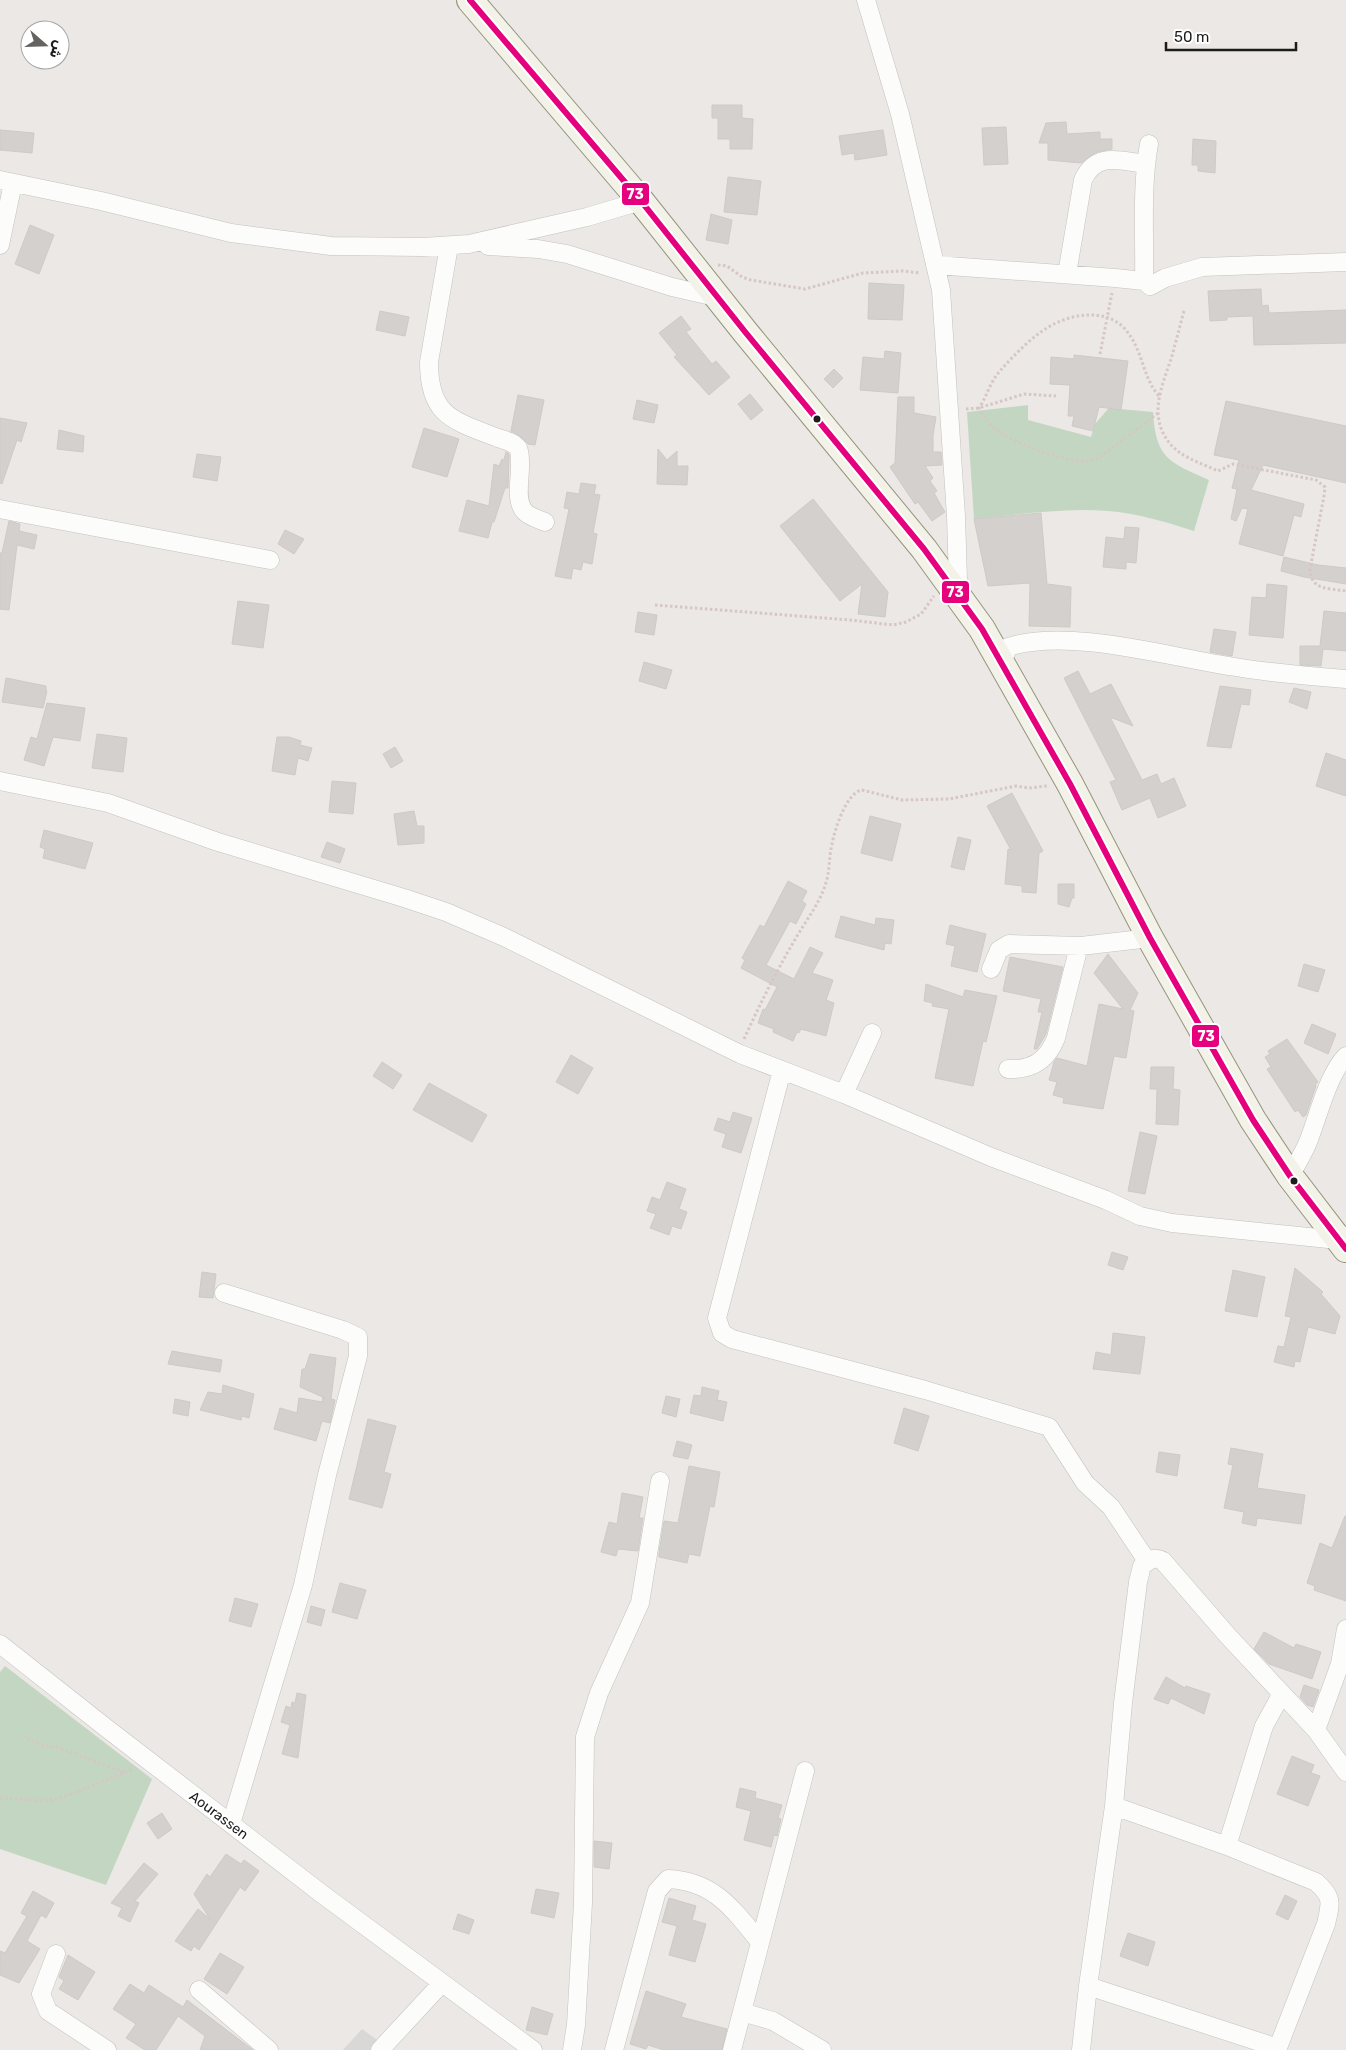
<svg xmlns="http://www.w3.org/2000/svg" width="1346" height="2050" viewBox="0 0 1346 2050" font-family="Rubik,Vazirmatn,sans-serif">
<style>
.residential{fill:#dad8d6}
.cemetery{fill:#c3d6c2}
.building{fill:#d3d0ce;stroke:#cecac6}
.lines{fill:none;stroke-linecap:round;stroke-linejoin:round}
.street-casing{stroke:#c3c2c1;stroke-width:19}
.secondary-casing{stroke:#95947c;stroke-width:28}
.path{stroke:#d6c6c4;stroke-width:3;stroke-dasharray:2.5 2.5;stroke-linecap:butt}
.street{stroke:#fcfcfb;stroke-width:18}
.secondary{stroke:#f3f2e9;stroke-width:26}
.bus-1-casing{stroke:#fff;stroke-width:10}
.bus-1{stroke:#e5007d;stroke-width:6}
.bus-dot{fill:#1c1c1c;stroke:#fff;stroke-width:2}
.labels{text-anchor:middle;stroke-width:4;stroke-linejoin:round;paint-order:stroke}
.street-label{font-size:14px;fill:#1c1c1c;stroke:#fff}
.line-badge{stroke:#fff;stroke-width:2}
.badge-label{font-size:14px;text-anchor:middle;font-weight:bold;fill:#fff}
</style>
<rect width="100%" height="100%" fill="#ebe8e5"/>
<path class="residential" d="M362 2029 391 2050H343Z"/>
<path class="cemetery" d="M1028 405V420L1091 437 1095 424 1109 408 1153 412C1156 459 1169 462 1209 480L1194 531C1166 522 1136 513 1108 511 1064 507 1017 515 974 519L967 412Z
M5 1666 152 1779 106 1885 0 1849V1672Z"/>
<path class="building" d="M712 105H742V118L753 119 752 149H730V139H718V118H712Z
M1066 122 1067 134 1100 132V139H1112V149L1097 152 1081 163 1048 160V143H1039L1046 123Z
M1006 127 1008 164 984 165 982 128Z
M0 130 34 133 32 153 0 150Z
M883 130 887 155 855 160 854 153 842 155 839 136Z
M1193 139 1216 141 1215 173 1198 171V165H1192Z
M728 177 761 181 757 215 724 212Z
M711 214 732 220 728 244 706 240Z
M30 225 54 235 39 274 15 264Z
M869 283 904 285 902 320 868 319Z
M1261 289 1262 306 1268 305 1269 313 1346 310V343L1254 345 1253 316 1227 317V320L1210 321 1208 291Z
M380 311 409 317 405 336 376 330Z
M681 316 691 329 686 332 712 364 716 361 730 377 709 395 674 357 677 355 659 333Z
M885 351 901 353 898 393 860 390 863 357 884 359Z
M1074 355 1128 361 1121 410 1099 407 1093 431 1072 426 1074 416H1068L1070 385 1050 384 1051 357 1074 359Z
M834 369 843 378 833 388 824 379Z
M750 394 763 410 751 420 738 404Z
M518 395 544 400 535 445 528 444 520 436 511 431Z
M898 397H914V413L936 417 933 435V452H941L942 465 925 466 933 478 930 481 937 491 934 493 945 512 932 521 918 502 915 504 890 467 895 463Z
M637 400 658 405 654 423 633 419Z
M1226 401 1346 426V483L1263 465 1251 490 1304 504 1301 517 1294 515 1283 556 1239 544 1248 509 1242 508 1236 521 1231 519 1237 489 1232 488 1239 460 1214 455Z
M0 418 27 423 21 442 17 440 2 484 0 483Z
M424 428 459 439 447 477 412 467Z
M59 430 84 436 83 452 57 449Z
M658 449 667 460 677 451V466H688L687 485 657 484Z
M506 452 509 454V458L508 488H505L494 522H492L488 538 459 531 467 500 489 506 494 464 499 466 502 459 504 460Z
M197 454 221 457 217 481 193 477Z
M581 483 596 485 594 494 600 495 593 533 597 534 592 564 583 562 581 570 573 568 571 579 555 576 569 509 564 508 567 492 579 494Z
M813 499 888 592 885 617 858 614 862 584 840 601 780 526Z
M1041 513 1047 584 1071 587 1070 627 1029 626 1030 583 988 586 974 519Z
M9 521 20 524 19 531 37 535 34 549 17 545 9 610 0 609V553H2Z
M1125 527 1139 528 1136 563 1126 562V569L1103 567 1106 537 1124 539Z
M285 530 304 539 294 554 278 544Z
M1284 557 1318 565 1346 568V584L1304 577 1281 571Z
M1267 584 1287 586 1283 638 1249 635 1252 597 1266 598Z
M238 601 269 605 263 648 232 644Z
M1324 611 1346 613V651L1323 649 1321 666 1300 665V646H1320Z
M638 612 657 615 654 635 635 632Z
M1214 629 1236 632 1232 656 1210 652Z
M644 662 672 670 666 689 639 681Z
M1078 671 1090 694 1111 684 1133 726 1110 717 1142 780 1157 774 1161 784 1174 778 1186 806 1158 818 1150 798 1122 810 1110 782 1116 780 1064 678Z
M6 678 46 686V691H47L43 708 2 702Z
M1220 686 1251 690 1249 705 1241 704 1231 748 1207 746Z
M1294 688 1311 692 1307 709 1289 702Z
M47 703 85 708 80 741 53 737 44 766 24 760 31 737 37 739Z
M97 734 127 738 123 772 92 768Z
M277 737H289L301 741 300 745 312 748 308 761 298 758 295 775 272 771Z
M395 747 403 761 391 768 383 754Z
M1326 753 1346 760V796L1316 786Z
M332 781 356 783 353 814 329 812Z
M1012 793 1043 851 1039 853 1036 893 1022 892V886L1005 884 1008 849 1011 850 987 806Z
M414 811 417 826H424V843L398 845 394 814Z
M870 816 901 824 892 861 861 853Z
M44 830 93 843 85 869 43 858 45 849 40 847Z
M958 837 971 840 964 870 951 867Z
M327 842 345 849 340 863 321 857Z
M788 881 807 891 802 901 806 904 796 924 790 921 766 965 794 979 810 947 823 953 812 973 833 980 826 1000 834 1003 826 1036 801 1029 799 1033 797 1032 793 1041 773 1032 774 1029 758 1023 763 1009 765 1010 777 987 741 968 745 960 742 958 760 925 764 927Z
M1058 884H1074V898H1072L1069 907 1058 904Z
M841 916 875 925 876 918 894 920 891 944 885 943 884 950 835 937Z
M950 925 986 934 977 972 951 966 955 946 946 944Z
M1108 954 1138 993 1130 1010 1134 1011 1126 1058 1114 1056 1103 1109 1063 1103 1064 1098 1053 1095 1057 1082 1049 1080 1054 1062 1057 1058 1087 1066 1099 1004 1123 1009 1094 973Z
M1010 957 1063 967 1046 1034 1037 1049H1034L1042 1012H1038L1041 999 1003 991Z
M1304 964 1325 970 1318 992 1298 986Z
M926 984 963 997 965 990 997 996 986 1042 983 1041 973 1086 935 1078 949 1009 932 1006 933 1003 924 1001Z
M1312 1024 1336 1034 1328 1054 1304 1043Z
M1287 1039 1318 1082 1315 1084 1316 1086 1306 1115 1303 1117 1298 1110 1295 1112 1267 1069 1271 1067 1265 1057 1270 1054 1268 1051Z
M571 1055 593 1068 578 1094 556 1082Z
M382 1062 402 1075 393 1089 373 1076Z
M1151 1067H1174L1173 1089 1180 1090 1178 1125 1156 1124 1157 1089H1150Z
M429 1083 487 1115 472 1142 413 1110Z
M733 1112 752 1118 741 1153 722 1147 726 1134 714 1130 718 1118 730 1122Z
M1140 1132 1157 1136 1145 1194 1128 1191Z
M667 1182 686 1189 679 1209 687 1212 681 1229 672 1226 669 1235 650 1228 656 1214 647 1211 652 1197 660 1200Z
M1112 1252 1128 1257 1123 1270 1108 1265Z
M1295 1268 1323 1292 1321 1294 1340 1316 1335 1334 1308 1327 1300 1362 1295 1361 1294 1367 1274 1362 1278 1346 1284 1347 1291 1317 1285 1316Z
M1233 1270 1265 1277 1257 1317 1225 1311Z
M202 1272 216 1274 213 1298 199 1297Z
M1113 1333 1145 1337 1140 1374 1093 1369 1096 1352 1111 1355Z
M172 1351 222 1360 220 1372 168 1364Z
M310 1354 336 1358 331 1399 335 1400 330 1423 322 1421 316 1441 274 1429 280 1408 297 1413 299 1398 322 1402 323 1397 325 1398 300 1387 302 1369H305Z
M223 1385 254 1394 249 1418 242 1416 241 1420 200 1410 208 1392 222 1394Z
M702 1387 719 1391 717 1400 727 1402 723 1421 690 1413 694 1395 701 1396Z
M666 1396 680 1399 676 1417 662 1413Z
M175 1399 190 1402 188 1416 173 1413Z
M904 1408 929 1416 918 1451 894 1443Z
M368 1419 396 1426 384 1472 391 1474 382 1508 349 1499Z
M677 1441 692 1445 688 1459 673 1456Z
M1231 1448 1263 1454 1257 1488 1305 1495 1301 1524 1257 1518 1256 1526 1242 1523 1244 1512 1224 1508 1233 1465 1228 1464Z
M1159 1452 1180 1455 1177 1476 1156 1472Z
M689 1466 720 1472 714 1507 710 1506 700 1556 689 1554 687 1563 659 1557V1553L664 1521 678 1523Z
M622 1493 643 1497 639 1518H643L638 1551 618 1549 616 1556 601 1552 609 1522 617 1524Z
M1345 1516H1346V1601L1314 1590 1315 1586 1307 1583 1320 1543 1332 1548Z
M340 1583 366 1590 357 1619 332 1612Z
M235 1598 258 1604 251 1627 229 1621Z
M311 1606 325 1610 321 1626 307 1622Z
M1264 1632 1294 1648 1296 1644 1321 1652 1312 1679 1269 1664 1254 1649Z
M1166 1677 1185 1688 1186 1686 1210 1694 1204 1714 1171 1698 1168 1704 1154 1699Z
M1304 1685 1319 1690 1313 1707 1307 1705 1300 1697Z
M297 1693 306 1695 298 1758 282 1754 290 1725 281 1722 286 1706 291 1708 292 1702 295 1703Z
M1292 1756 1314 1765 1311 1773 1320 1776 1308 1806 1277 1794Z
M740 1788 756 1792 755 1798 782 1805 778 1818 781 1819 777 1836 774 1835 771 1847 744 1840 751 1811 736 1807Z
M162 1813 172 1829 158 1839 147 1823Z
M594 1841 612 1843 609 1869 594 1867Z
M226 1854 241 1864 244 1860 259 1871 245 1891 240 1887 199 1950 194 1946 191 1951 175 1941 198 1909 210 1919 194 1894 207 1874 210 1877Z
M144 1863 158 1874 135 1901 139 1903 130 1922 118 1916 122 1908 111 1903Z
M536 1889 559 1893 554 1918 531 1913Z
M33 1891 54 1903 46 1918 41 1915 27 1941 40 1949 19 1983 0 1975V1951L5 1953 27 1916 21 1913Z
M1285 1895 1297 1901 1288 1920 1276 1914Z
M669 1898 696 1906 692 1920 706 1924 695 1962 669 1955 677 1926 662 1922Z
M458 1914 474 1920 469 1934 453 1929Z
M1128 1933 1155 1942 1148 1966 1120 1956Z
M220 1953 244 1967 227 1994 204 1979Z
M68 1955 95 1972 78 2000 59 1989 64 1981 59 1977Z
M130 1984 144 1993 149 1985 183 2007 187 2000 253 2050H200L205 2036 178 2016 156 2050H145L126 2038 136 2024 113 2009Z
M646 1991 686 2004 681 2017 727 2029 722 2050H664L648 2045 646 2049 630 2044Z
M532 2007 553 2014 547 2035 526 2030Z"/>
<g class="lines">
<defs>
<path id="street" d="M866 0 900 114 941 290 956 516 958 580 962 596
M0 180 101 201 231 233 331 246 423 247 469 244 587 217 641 201
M0 245 13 183
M449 246 429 362C429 416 452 420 498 438 505 440 513 442 518 448 520 452 520 458 520 463 521 476 514 501 525 512 530 517 538 519 545 522
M488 246 538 249 567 254 672 287 720 298
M935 265 1115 278 1144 281 1150 286 1165 278 1202 267 1346 262
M1067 274 1083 180C1096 151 1120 161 1146 164
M1144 281C1145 235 1141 189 1149 144
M0 509 270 560
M1002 663 1008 647C1069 628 1165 656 1229 666 1268 673 1307 676 1346 679
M0 781 108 803 218 842 404 898 446 912 504 937 740 1054 844 1094 991 1157 1106 1200 1140 1216 1172 1223 1338 1240 1342 1235
M991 969 999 950 1009 944 1081 946 1150 938
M1008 1069C1032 1070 1047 1061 1056 1038L1079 946
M782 1070 717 1318 722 1333 732 1339 925 1390 1049 1427 1085 1483 1111 1507 1147 1561
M844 1094 872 1033
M1290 1176C1296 1165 1303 1154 1308 1142 1318 1117 1328 1074 1346 1056
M224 1293 343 1330 358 1337V1356L327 1475 303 1585 231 1824
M0 1644 105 1727 322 1894 533 2050
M1316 1730 1340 1664 1346 1629
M1114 1806 1227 1846 1316 1882C1333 1897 1331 1902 1326 1924L1277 2050
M1227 1846 1264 1726 1281 1695
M56 1954 41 1994 48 2011 107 2050
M1088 1986 1278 2048
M199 1990 269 2050
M742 2012 773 2021 822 2050
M380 2050 442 1983
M572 2050 576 2025 583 1903 585 1737 599 1693 640 1603 660 1481
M614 2050 657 1891 668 1879C714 1881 733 1909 760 1942
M732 2050 805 1771
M1081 2050 1088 1986 1114 1806 1123 1703 1138 1582 1142 1566C1149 1560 1155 1556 1163 1561L1228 1636 1316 1730 1346 1772"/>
<path id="secondary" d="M470 0 641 201 746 333 924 549 982 629 1070 784 1150 938 1253 1120 1290 1176 1346 1249"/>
</defs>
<use href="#street" class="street-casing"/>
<use href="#secondary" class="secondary-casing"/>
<path class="path" d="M718 265 727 266 742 277 751 280 805 289 863 273 903 271 920 273
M1184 311C1180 326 1176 341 1172 356 1163 384 1148 414 1168 441 1179 457 1201 463 1218 471L1233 464 1316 480 1325 487 1324 496 1310 569C1311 591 1329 588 1346 591
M1100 354 1112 293
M966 409 979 408 1024 394 1056 396
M1158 413 1103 455C1097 459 1092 461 1084 461 1061 461 1010 442 993 427 987 421 983 415 979 408 987 396 990 382 1000 371 1014 355 1034 334 1054 324 1076 313 1107 309 1125 329 1143 349 1142 377 1159 396
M655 605 850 620 893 625 906 622 921 614 934 596
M744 1039C759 1006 775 974 793 943 805 921 821 903 827 879 830 867 829 856 832 844 835 829 846 793 862 790L902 800 949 799 1016 786 1029 788 1047 786
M23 1736 42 1745 59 1748 126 1773
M0 1798 48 1801 69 1795 134 1769"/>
<use href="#street" class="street"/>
<use href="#secondary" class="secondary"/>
<defs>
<path id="bus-1" d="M470 0 641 201 746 333 924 549 982 629 1070 784 1150 938 1253 1120 1290 1176 1346 1249"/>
</defs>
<use href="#bus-1" class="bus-1-casing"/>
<use href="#bus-1" class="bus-1"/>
</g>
<g class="bus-dot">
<circle cx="817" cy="419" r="4.5"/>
<circle cx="1294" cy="1181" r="4.5"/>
</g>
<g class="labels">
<g class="street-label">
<text transform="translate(219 1815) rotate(37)" y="5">Aourassen</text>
</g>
</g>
<g class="line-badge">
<rect x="621" y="182" width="29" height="24" rx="5" fill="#e5007d"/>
<rect x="941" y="580" width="29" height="24" rx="5" fill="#e5007d"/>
<rect x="1191" y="1024" width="29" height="24" rx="5" fill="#e5007d"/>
</g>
<g class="badge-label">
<text x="635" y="199">73</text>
<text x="955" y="597">73</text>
<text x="1206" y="1041">73</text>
</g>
<g transform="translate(45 45) rotate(110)"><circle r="24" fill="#ffffff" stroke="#a4a4a4"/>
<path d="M0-4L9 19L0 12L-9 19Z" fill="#646362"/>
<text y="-8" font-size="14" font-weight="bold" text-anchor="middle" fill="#1c1c1c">ش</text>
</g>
<path d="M1166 42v8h130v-8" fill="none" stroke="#1c1c1c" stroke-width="2.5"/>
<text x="1174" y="42" font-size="15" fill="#1c1c1c" stroke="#ffffff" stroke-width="4" paint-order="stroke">50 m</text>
</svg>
